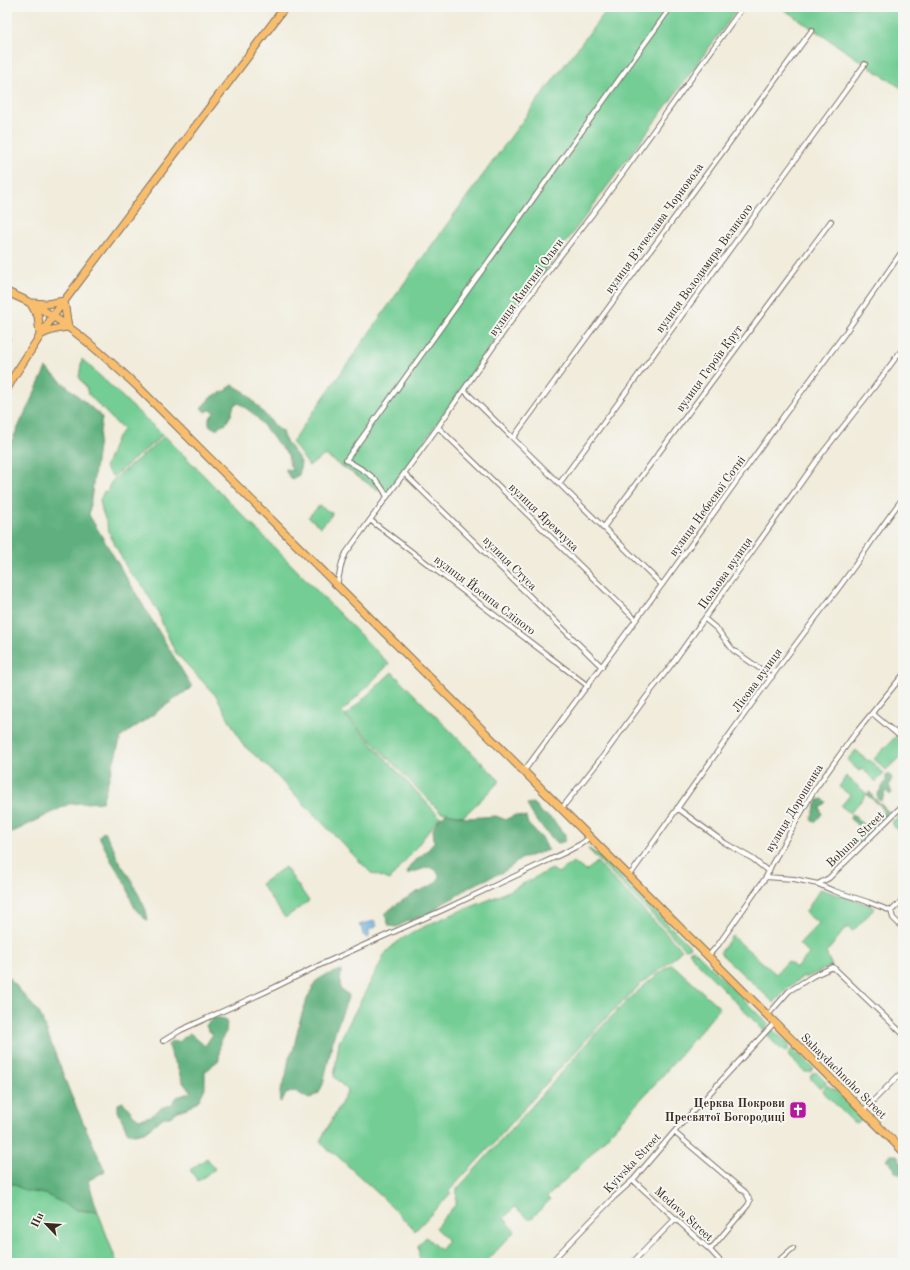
<svg xmlns="http://www.w3.org/2000/svg" width="910" height="1270" viewBox="0 0 910 1270" font-family="'Old Standard TT',serif">
<style>
.green{fill:#73cd94;stroke:#577c59}
.forest{fill:#5eb07e;stroke:#4c6d4e}
.water{fill:#67b0df;stroke:#516d7e}
.lines{fill:none;stroke-linecap:round;stroke-linejoin:round}
.minor-casing{stroke:#7b6e60;stroke-width:6}
.primary-casing{stroke:#7b6e60;stroke-width:9}
.minor{stroke:#fff;stroke-width:4}
.primary{stroke:#f9be6d;stroke-width:7}
.labels{text-anchor:middle;stroke-width:4;stroke-linejoin:round;paint-order:stroke}
.street-label{font-size:12px;fill:#3b2a1e;stroke:#f6f6f2}
.poi-label{font-size:12px;font-weight:bold;fill:#3b2a1e;stroke:#f6f6f2;text-anchor:end}
</style>
<rect width="100%" height="100%" fill="#f6f6f2"/>
<filter id="ink" filterUnits="userSpaceOnUse"><feTurbulence type="fractalNoise" baseFrequency=".025" numOctaves="2"/><feDisplacementMap in="SourceGraphic" scale="8" xChannelSelector="R" yChannelSelector="G"/><feConvolveMatrix kernelMatrix="1 2 1 2 8 2 1 2 1" color-interpolation-filters="sRGB"/></filter>
<filter id="wash" filterUnits="userSpaceOnUse"><feTurbulence type="fractalNoise" baseFrequency=".012" numOctaves="4" result="noise"/><feDisplacementMap in="SourceGraphic" scale="16" xChannelSelector="R" yChannelSelector="G"/><feGaussianBlur stdDeviation="0.9" result="paint"/><feColorMatrix in="noise" values="0 0 0 0 0 0 0 0 0 0 0 0 0 0 0 0 0 1.4 0 .05"/><feComposite in="paint" operator="in"/></filter>
<g filter="url(#wash)">
<rect width="100%" height="100%" fill="#f1ecdb"/>
<path class="green" d="M609 7H739L501 331 389 492 384 494 325 455 309 466 292 442 410 275 534 105Z
M780 7H903V89L889 80Z
M82 359 163 435 113 477 105 468 116 439 123 430 88 394 86 387 79 377Z
M165 436 389 664 342 712 440 817 390 880 371 873 266 765 243 745 217 697 175 652 162 623 158 612 142 585 129 572 111 537 102 510 100 500 104 491 108 492 109 486 112 481Z
M319 506 332 513 331 516 321 527 308 517Z
M392 672 500 781 464 816 440 812 346 715Z
M895 737 903 745V754L886 770 874 759Z
M856 750 868 761 870 760 884 774 876 782 862 768 859 771 847 760Z
M846 776 867 794 850 813 841 806 850 795 839 787Z
M900 815 903 818V836L891 823Z
M588 849H589L600 856 688 944 690 947V948L685 949Z
M573 862 586 871 597 862 682 950 665 966 641 984 610 1014 553 1076 494 1143 449 1191 451 1193 415 1231 382 1197 335 1154 329 1151 320 1141 348 1091 334 1077 339 1042 381 962C388 933 473 908 500 895 518 887 535 877 552 869L558 873Z
M285 867 309 901 285 918 261 884Z
M820 889 859 901 875 908 853 931 847 927 826 953 832 966 805 978 804 976 789 987 774 1003 720 953 732 936 776 974 788 961 796 968 809 954 799 944 819 923 805 913Z
M691 950H694L767 1023 768 1025 765 1029 763 1030 694 959 689 951Z
M672 964 720 1008 663 1075 582 1164 547 1197 550 1200 530 1220 515 1207 504 1218 515 1231 485 1263H420L418 1246 426 1237 440 1250 448 1241 435 1228 456 1204 457 1189C490 1153 523 1116 555 1080 592 1037 625 997 672 964Z
M771 1030 774 1031 790 1045 787 1051H783L767 1036Z
M792 1049H793L813 1068 811 1072H805L789 1057 788 1054Z
M816 1072 826 1082V1084L820 1089 810 1078 812 1074Z
M827 1085 836 1091 862 1119 857 1123 853 1122 825 1094 823 1090Z
M207 1158 215 1169 198 1181 190 1170Z
M7 1181 26 1191 45 1194 77 1210 98 1212 117 1263H7Z"/>
<path class="forest" d="M7 331 13 342 7 355Z
M46 368 102 417 89 515 192 687 121 737 102 802 69 804 7 835V451Z
M233 385 245 392 277 428 282 431C283 442 296 452 301 462L299 475 292 479 286 472V469L294 470 290 466 288 455 279 445 255 415 239 403 234 405 231 415 225 425H220L217 429H215L209 425V418L214 413 213 411 210 410 205 412 201 408 212 396 228 390V388Z
M888 773 892 778 889 785 892 793 890 795 887 792 885 791 883 798 881 801 879 800 877 795 886 781V776Z
M870 792 872 796 888 811 889 814 873 833 860 844 858 843C863 832 860 826 850 819L851 814C857 817 862 825 869 828L878 820V814L885 813 880 805 868 796V793Z
M823 799 826 802 820 808 822 814 815 822 812 821V816L818 800Z
M532 803 537 806C540 816 549 814 554 821 558 826 560 830 565 834V841L559 843 556 842C547 833 531 816 527 804Z
M447 813 467 818 496 816 506 820 515 815 526 817 528 824 543 839 548 850 521 859 505 871 471 886 455 897 442 904 434 911 406 922 397 927 389 926 385 914C395 904 407 898 419 891 430 886 432 887 440 877L437 871 429 867 407 874 410 865 428 850 434 842 433 829 439 819Z
M104 831 113 847 118 860 132 881 146 910 148 920 145 919 136 910 131 900 126 884 112 862 99 836Z
M341 970 340 989 349 995 335 1032 323 1084 319 1093 309 1099 295 1091 286 1094 281 1102 280 1091 286 1076 289 1058 293 1051 300 1020 307 999 316 981 324 976Z
M7 975 40 1014 71 1095 105 1171 88 1181 98 1212 77 1210 45 1194 26 1191 7 1181Z
M213 1018H221L227 1021 226 1032 220 1041 219 1060 205 1071V1088L199 1100 190 1107 178 1111 170 1117H164L144 1132 135 1134 128 1133 118 1111V1104L123 1102C128 1107 132 1115 139 1119L151 1116 161 1108 171 1105 177 1097 189 1093 191 1091C181 1083 181 1078 177 1066 176 1063 173 1061 172 1058 171 1053 171 1050 168 1045L171 1041 176 1042 181 1041 184 1037 190 1033 205 1046 213 1034 208 1031 206 1025Z
M890 1155H897L901 1162 903 1163V1176L895 1172 894 1168 886 1159Z"/>
<path class="water" d="M374 921 377 925 376 927 369 929V935L368 938 363 935 362 929 359 925Z"/>
</g>
<g filter="url(#ink)">
<g class="lines">
<defs>
<path id="minor" d="M464 390 662 585
M438 427 636 620
M513 438 812 30
M404 473 602 667
M559 484 865 64
M387 497C379 478 364 470 346 460L671 7
M370 520 588 686
M603 528 831 221
M337 585 342 562 346 553 438 427 523 304 604 199 743 7
M705 619 717 629 733 650 772 677
M872 713 903 739
M524 771 664 582 785 414 843 336 903 250
M562 808 603 756 647 696 672 664 820 456 872 390 903 348
M677 808 725 843 753 859 769 872
M628 875 633 871C699 778 764 684 834 594 858 563 879 529 903 498
M766 877 794 879 818 884 834 891 868 902 891 911
M818 884 829 878 903 805
M891 911 893 918 903 928
M891 911 903 900
M708 956 718 945 766 877 772 864 813 792 854 735 903 675
M768 1015 789 991 813 976 833 967 903 1034
M163 1041 181 1030 265 992 322 964 445 909 564 853 581 844 590 837
M863 1111 903 1071
M674 1132 746 1193 750 1201 748 1205 710 1250
M633 1180 710 1250 722 1263
M550 1263 614 1197 633 1180 674 1132 775 1022
M632 1263 675 1219
M776 1263 793 1248"/>
<path id="primary" d="M7 292C57 312 97 349 136 385L628 875C719 968 812 1059 903 1151
M64 301 68 327
M32 303 47 304 64 301
M31 304 38 316 40 335
M40 335C49 330 58 328 68 327
M7 389 14 376 53 316 285 7"/>
</defs>
<use href="#minor" class="minor-casing"/>
<use href="#primary" class="primary-casing"/>
<use href="#minor" class="minor"/>
<use href="#primary" class="primary"/>
</g>
</g>
<defs>
<symbol id="church-square" viewBox="-11 -11 22 22"><rect x="-9" y="-9" width="18" height="18" rx="4" fill="#b5179e" stroke="#f6f6f2"/><path d="M-1.2-6h2.4v3.5h3.3v2.4h-3.3V6h-2.4V-.1h-3.3v-2.4h3.3Z" fill="#fff"/></symbol>
</defs>
<g fill-rule="evenodd">
<use href="#church-square" x="788" y="1100" width="20" height="20"/>
</g>
<g class="labels">
<g class="street-label">
<text transform="translate(654 228) rotate(-54)" y="4">вулиця Вʼячеслава Чорновола</text>
<text transform="translate(704 268) rotate(-54)" y="4">вулиця Володимира Великого</text>
<text transform="translate(526 287) rotate(-54)" y="4">вулиця Княгині Ольги</text>
<text transform="translate(709 368) rotate(-54)" y="4">вулиця Героїв Крут</text>
<text transform="translate(707 506) rotate(-54)" y="4">вулиця Небесної Сотні</text>
<text transform="translate(544 517) rotate(44)" y="4">вулиця Яремчука</text>
<text transform="translate(510 563) rotate(45)" y="4">вулиця Стуса</text>
<text transform="translate(725 573) rotate(-55)" y="4">Польова вулиця</text>
<text transform="translate(485 595) rotate(37)" y="4">вулиця Йосипа Сліпого</text>
<text transform="translate(757 680) rotate(-54)" y="4">Лісова вулиця</text>
<text transform="translate(794 808) rotate(-59)" y="4">вулиця Дорошенка</text>
<text transform="translate(855 839) rotate(-44)" y="4">Bohuna Street</text>
<text transform="translate(844 1076) rotate(45)" y="4">Sahaydachnoho Street</text>
<text transform="translate(632 1163) rotate(-47)" y="4">Kyivska Street</text>
<text transform="translate(684 1214) rotate(42)" y="4">Medova Street</text>
</g>
<g class="poi-label">
<text x="785" y="1107">Церква Покрови<tspan x="785" dy="14">Пресвятої Богородиці</tspan></text>
</g>
</g>
<rect width="910" height="1270" fill="none" stroke="#f6f6f2" stroke-width="24"/>
<g transform="translate(46 1224) rotate(295)" stroke="#f6f6f2" stroke-width="3" paint-order="stroke">
<path d="M0-3L7 15L0 10L-7 15Z" fill="#3b2a1e"/>
<text y="-6" font-size="11" font-weight="bold" text-anchor="middle" fill="#3b2a1e">Пн</text>
</g>
</svg>
